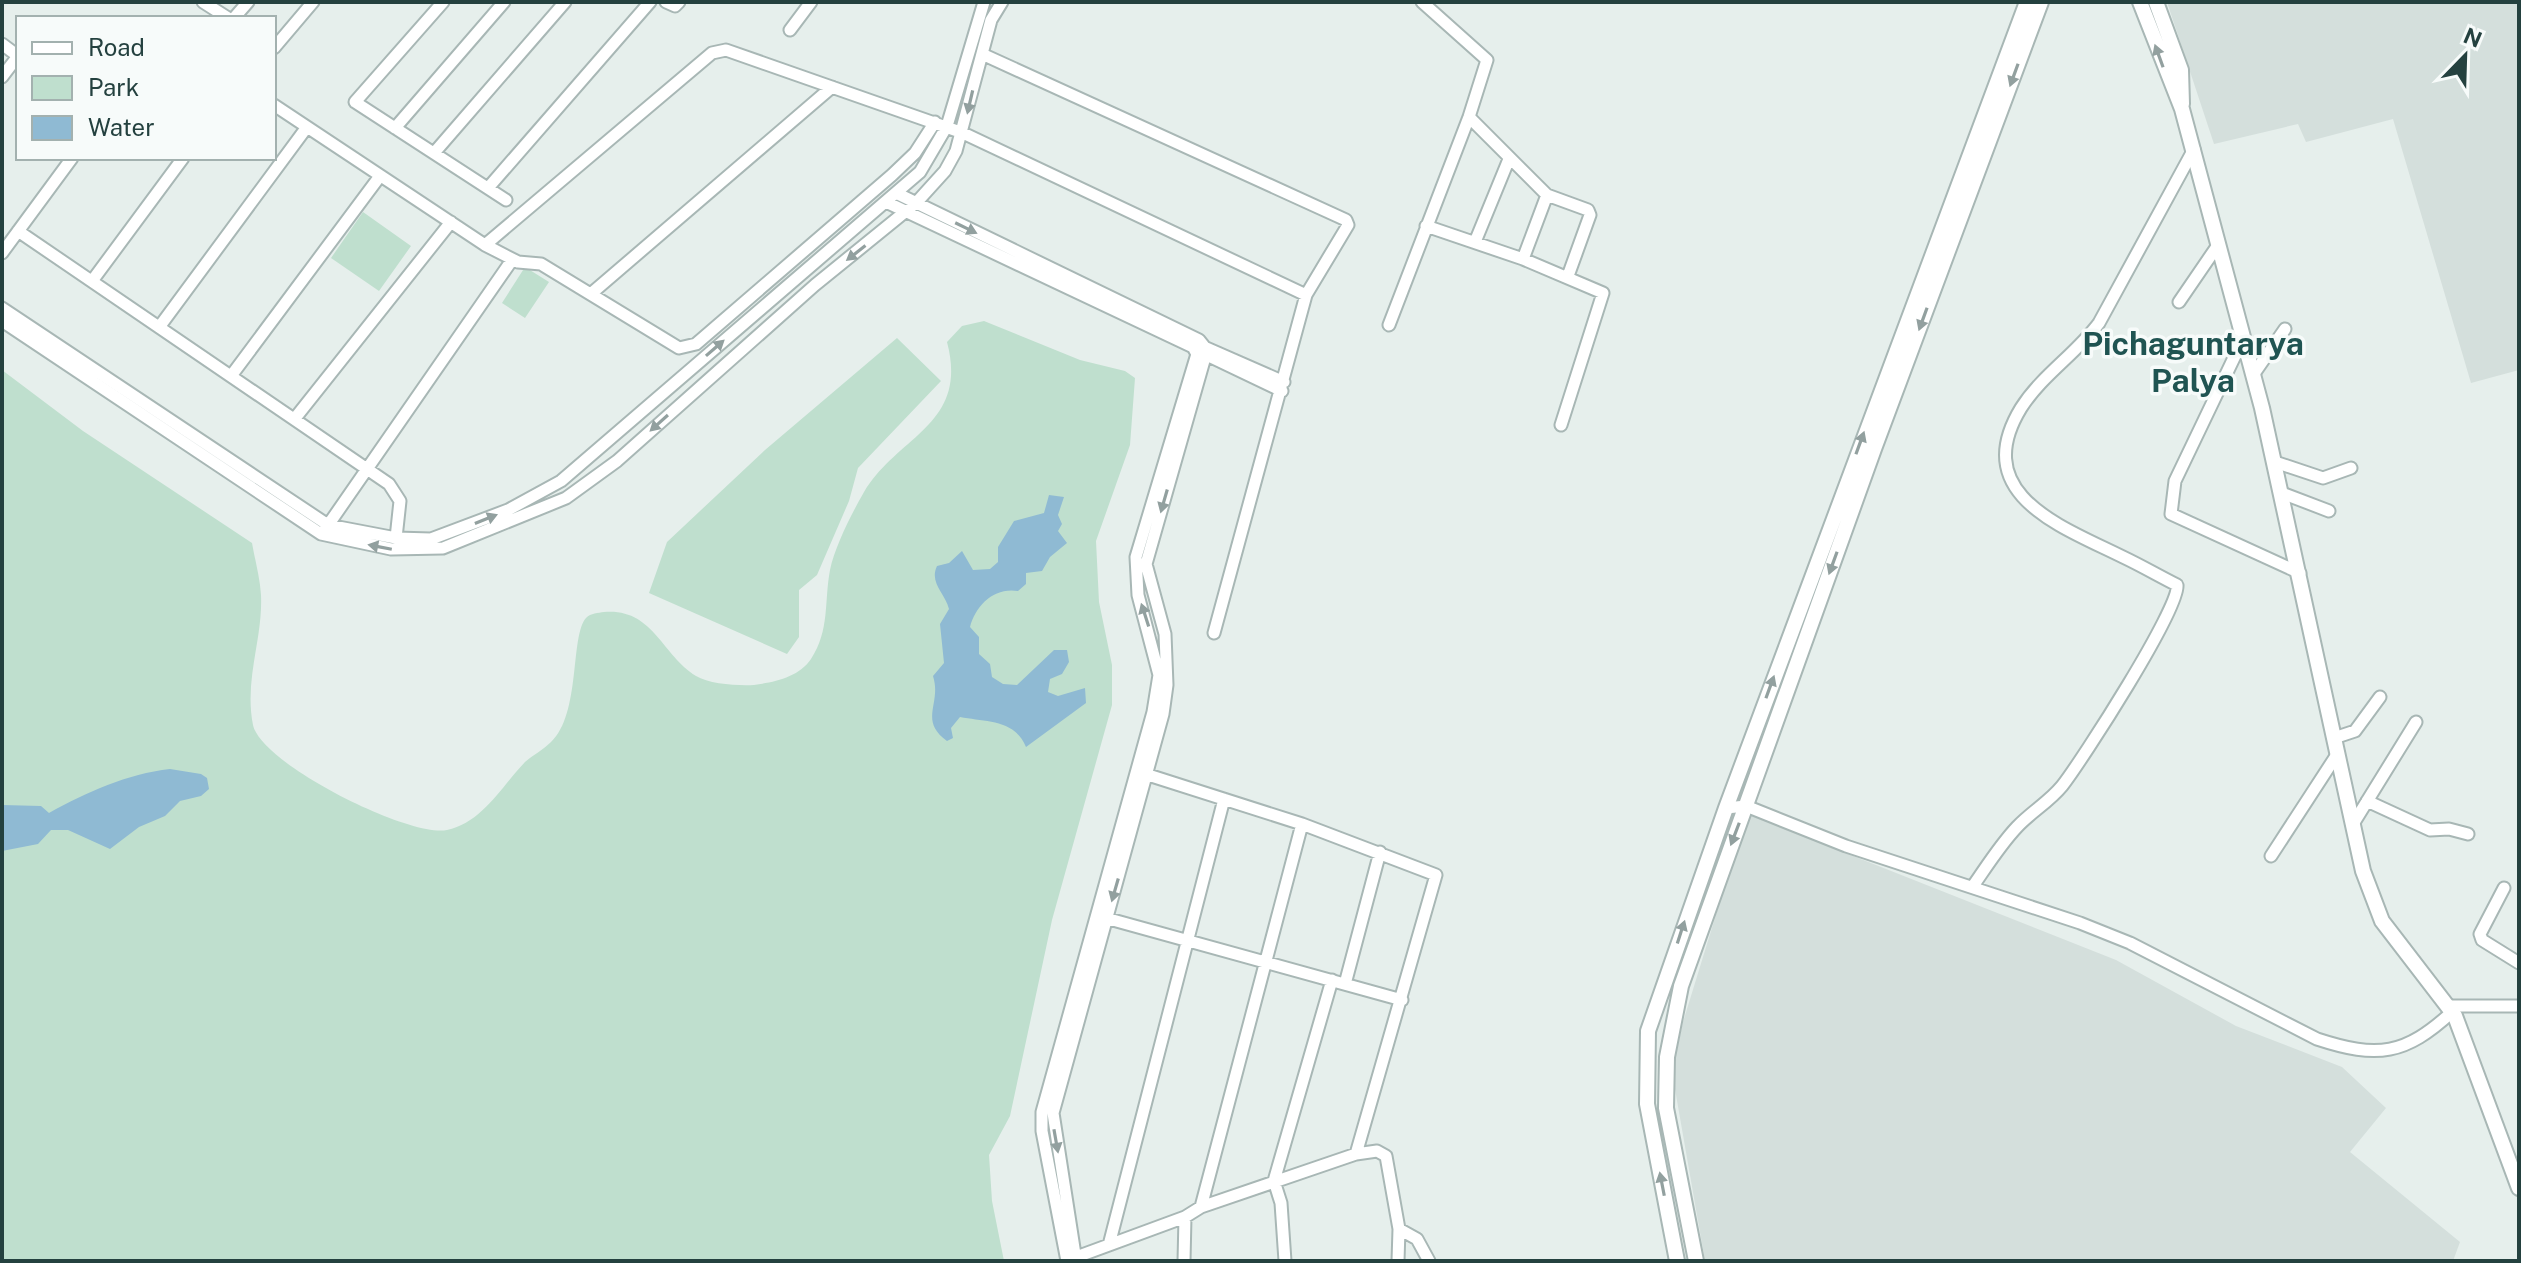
<svg xmlns="http://www.w3.org/2000/svg" width="2521" height="1263" viewBox="0 0 2521 1263" font-family="'Public Sans',sans-serif">
<style>
.built{fill:#d4dfdc}
.green{fill:#bfdfce}
.water{fill:#8fbad3}
.lines{fill:none;stroke-linecap:round;stroke-linejoin:round}
.minor-casing{stroke:#a8b7b5;stroke-width:15}
.tertiary-casing{stroke:#a8b7b5;stroke-width:18}
.minor{stroke:#fff;stroke-width:11}
.tertiary{stroke:#fff;stroke-width:14}
.oneway{fill:#92a09f}
.labels{text-anchor:middle;stroke-width:7;stroke-linejoin:round;paint-order:stroke}
.quarter-label{font-size:32px;font-weight:bold;fill:#205452;stroke:#f7fbfa}
</style>
<rect width="100%" height="100%" fill="#e6efec"/>
<path class="built" d="M2167 2H2519V370L2471 383 2393 119 2306 142 2298 124 2214 144Z
M1747 814 2116 960 2236 1026 2342 1067 2386 1108 2350 1152 2460 1242 2453 1261H1705L1672 1072 1683 1022Z"/>
<path class="green" d="M363 212 411 246 379 291 331 258Z
M525 267 549 282 525 318 502 303Z
M984 321 1080 360 1125 371 1135 378 1130 445 1096 541 1099 602 1112 665V705L1052 920 1010 1116 989 1155 992 1201 1004 1261H2V370L83 431 252 543C255 560 260 578 261 595 263 639 244 679 253 725 261 764 410 838 447 830 482 823 502 786 525 762 533 755 543 750 551 742 581 714 570 636 586 618 591 613 598 613 604 612 653 608 661 654 696 676 709 684 738 686 754 685 775 682 799 677 811 659 830 630 824 602 830 570 835 546 852 513 864 492 898 435 969 425 947 342L962 326Z
M897 338 941 381 858 468 849 501 817 575 799 590V637L787 654 649 593 667 542 765 450Z"/>
<path class="water" d="M1049 495 1064 497 1058 515 1062 524 1058 531 1067 543 1050 557 1042 571 1026 573V584L1018 591C994 587 976 605 970 627L979 637V654L990 664 992 677 1003 684 1017 685 1054 650H1067L1069 662 1062 674 1050 679 1048 692 1058 696 1085 688 1086 703 1026 747C1015 719 985 722 960 717L951 728 953 738 947 741C918 720 942 704 933 676L944 663 940 624 949 609C945 593 929 583 937 566L949 563 962 551 973 570 990 569 998 562V547L1014 521 1044 513Z
M170 769 201 774 207 778 209 789 201 796 180 801 165 816 139 827 110 849 68 830H51L38 844 2 851V805L41 806 49 813C87 792 127 774 170 769Z"/>
<g class="lines">
<defs>
<path id="minor" d="M203 2 228 18
M443 2 355 102 506 200
M666 2 675 6 679 2
M234 18 248 2
M790 30 811 2
M2 44 18 56
M274 48 313 2
M982 54 1346 220 1348 225 1306 295 1214 633
M2 77 18 56
M274 105 485 245 712 53 726 50 963 133 1306 295
M1469 117 1547 195 1588 210 1590 215 1568 276
M395 128 504 2
M434 153 565 2
M488 188 650 2
M896 193 1199 340 1207 350 1146 564 1165 634 1167 685 1163 714 1053 1113 1076 1261
M886 202 1193 347 1197 354 1136 557 1138 595 1159 675 1153 712 1042 1112V1131L1067 1261
M1426 226 1523 259 1603 293 1561 425
M18 231 389 484 400 501 396 538
M1475 242 1509 159
M485 245 518 262 541 264 679 348 696 344 892 175 915 153 935 122
M2 253 72 158
M1523 259 1547 195
M92 281 183 158
M593 292 832 87
M2179 302 2218 245
M2 308 328 525 396 538 431 539 508 510 561 481 920 172 947 126 984 2
M2 321 321 534 391 549 443 548 566 498 617 461 815 285 916 203 945 171 956 151 991 20 1002 2
M1389 325 1469 117 1487 60 1422 2
M160 326 307 127
M2243 339 2175 481 2171 514 2300 573
M1202 346 1284 382
M1211 357 1282 391
M2253 375 2285 329
M231 376 380 176
M296 417 451 222
M2275 462 2323 478 2351 468
M2282 493 2329 511
M324 531 512 260
M2334 738 2355 731 2380 697
M1142 773 1302 824 1436 875 1356 1154
M2367 801 2430 830 2449 829 2468 834
M1726 808 1746 806 1846 846 2080 923 2130 943 2317 1039C2378 1059 2405 1055 2452 1012
M2353 824 2416 722
M2271 856 2338 753
M1973 886C1987 866 2000 845 2017 827 2031 812 2049 802 2062 786 2081 762 2181 607 2177 585 2159 576 2142 566 2123 557 2063 527 1968 495 2021 408 2042 375 2076 354 2099 323L2194 149
M2504 888 2480 934 2482 940 2519 963
M1102 917 1402 1000
M1345 984 1380 852
M2447 1006H2519
M1201 1207 1302 824
M1399 1229 1417 1239 1429 1261
M1109 1245 1224 799
M1071 1259 1185 1217 1201 1207 1356 1154 1377 1151 1386 1156 1399 1229 1398 1261
M1184 1261 1185 1217
M1285 1261 1281 1203 1274 1181 1332 980"/>
<path id="tertiary" d="M2140 2 2182 109 2262 408 2363 871 2382 921 2455 1016 2519 1188
M2156 2 2181 70 2182 104
M1677 1261 1647 1104 1648 1031 1726 808 2027 2
M1696 1261 1666 1108 1667 1057 1681 986 1874 449 2041 2"/>
</defs>
<use href="#minor" class="minor-casing"/>
<use href="#tertiary" class="tertiary-casing"/>
<use href="#minor" class="minor"/>
<use href="#tertiary" class="tertiary"/>
</g>
<defs><path id="oneway-solid" d="M-6-.8H1V-3.2L6.5 0L1 3.2V.8H-6Z" transform="scale(2)"/></defs>
<g class="oneway">
<use href="#oneway-solid" transform="translate(2159 56) rotate(-110)"/>
<use href="#oneway-solid" transform="translate(2014 75) rotate(110)"/>
<use href="#oneway-solid" transform="translate(970 102) rotate(103)"/>
<use href="#oneway-solid" transform="translate(966 228) rotate(26)"/>
<use href="#oneway-solid" transform="translate(856 253) rotate(142)"/>
<use href="#oneway-solid" transform="translate(1923 319) rotate(110)"/>
<use href="#oneway-solid" transform="translate(715 348) rotate(-41)"/>
<use href="#oneway-solid" transform="translate(659 423) rotate(138)"/>
<use href="#oneway-solid" transform="translate(1860 443) rotate(-70)"/>
<use href="#oneway-solid" transform="translate(1164 501) rotate(106)"/>
<use href="#oneway-solid" transform="translate(486 519) rotate(-22)"/>
<use href="#oneway-solid" transform="translate(380 547) rotate(-169)"/>
<use href="#oneway-solid" transform="translate(1833 563) rotate(110)"/>
<use href="#oneway-solid" transform="translate(1145 615) rotate(-108)"/>
<use href="#oneway-solid" transform="translate(1770 687) rotate(-70)"/>
<use href="#oneway-solid" transform="translate(1735 834) rotate(111)"/>
<use href="#oneway-solid" transform="translate(1115 890) rotate(106)"/>
<use href="#oneway-solid" transform="translate(1681 932) rotate(-72)"/>
<use href="#oneway-solid" transform="translate(1056 1141) rotate(80)"/>
<use href="#oneway-solid" transform="translate(1662 1184) rotate(-101)"/>
</g>
<g class="labels">
<g class="quarter-label">
<text x="2193" y="355">Pichaguntarya<tspan x="2193" dy="37">Palya</tspan></text>
</g>
</g>
<rect width="2521" height="1263" fill="none" stroke="#24413f" stroke-width="8"/>
<rect x="16" y="16" width="260" height="144" fill="#f7fbfa" stroke="#a3b1af" stroke-width="2"/>
<rect x="32" y="42" width="40" height="12" fill="#ffffff" stroke="#a3b1af" stroke-width="2"/>
<text x="88" y="56" font-size="24" fill="#24413f">Road</text>
<rect x="32" y="76" width="40" height="24" fill="#bfdfce" stroke="#a3b1af" stroke-width="2"/>
<text x="88" y="96" font-size="24" fill="#24413f">Park</text>
<rect x="32" y="116" width="40" height="24" fill="#8fbad3" stroke="#a3b1af" stroke-width="2"/>
<text x="88" y="136" font-size="24" fill="#24413f">Water</text>
<g transform="translate(2465 56) rotate(23)" stroke="#f7fbfa" stroke-width="6" paint-order="stroke">
<path d="M0-6L14 30L0 20L-14 30Z" fill="#24413f"/>
<text y="-12" font-size="22" font-weight="bold" text-anchor="middle" fill="#24413f">N</text>
</g>
</svg>
